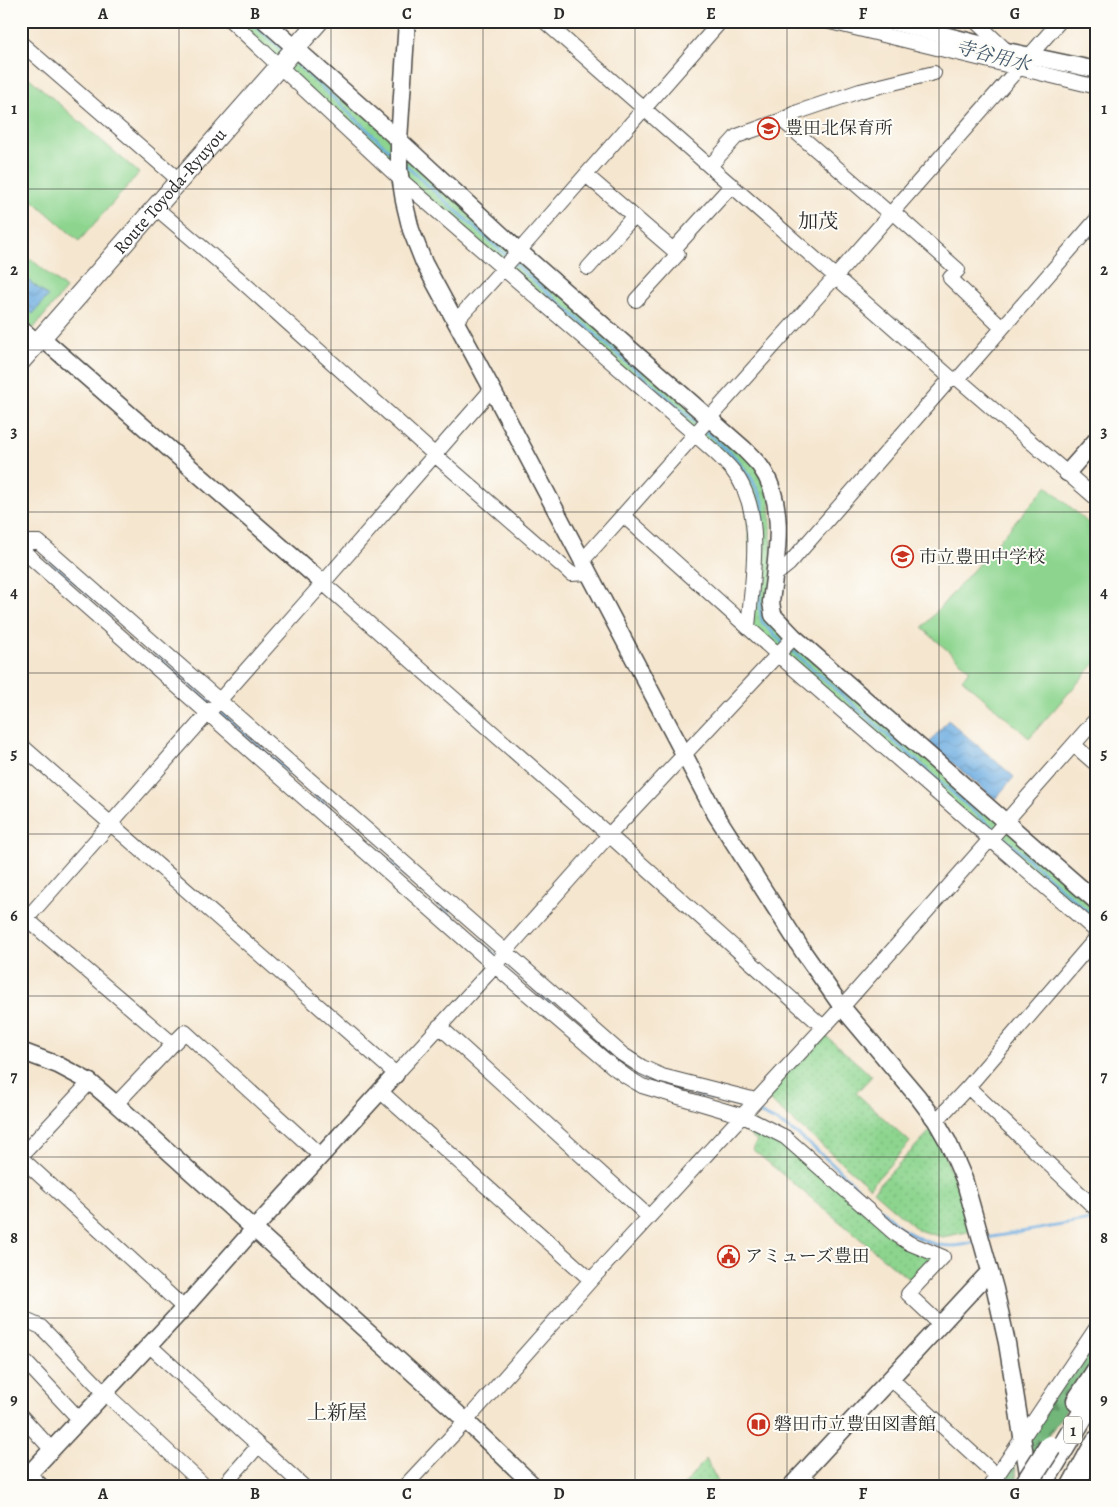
<svg xmlns="http://www.w3.org/2000/svg" width="1118" height="1507" viewBox="0 0 1118 1507" font-family="Alegreya,'Noto Serif JP',serif">
<style>
.grass{fill:url(#grass-dots);stroke:#5c805d}
.forest{fill:url(#forest-firs);stroke:#4e7052}
.garden{fill:#8dd58f;stroke:#5c805d}
.water{fill:url(#water-waves);stroke:#4c6c86}
.lines{fill:none;stroke-linecap:round;stroke-linejoin:round}
.stream{stroke:#6eade1;stroke-width:3}
.river{stroke:#6eade1;stroke-width:20}
.minor-casing{stroke:#494744;stroke-width:16}
.tertiary-casing{stroke:#494744;stroke-width:19}
.secondary-casing{stroke:#494744;stroke-width:21}
.trunk-casing{stroke:#494744;stroke-width:25}
.minor{stroke:#fff;stroke-width:14}
.tertiary{stroke:#fff;stroke-width:16}
.secondary{stroke:#fff;stroke-width:19}
.trunk{stroke:#fff;stroke-width:22}
.trunk-bridge-casing{stroke:#494744;stroke-width:25;stroke-linecap:butt}
.trunk-bridge{stroke:#fff;stroke-width:22}
.grid{fill:none;stroke:#2b2b2b;stroke-width:1;stroke-opacity:0.55}
.labels{text-anchor:middle;stroke-width:4;stroke-linejoin:round;paint-order:stroke}
.shield{fill:#fdfcf7;stroke:#6a6a68;stroke-width:1}
.shield-label{font-size:16px;font-weight:bold;fill:#2b2b2b}
.poi-label{font-size:18px;fill:#2b2b2b;stroke:#fdfcf7;text-anchor:start}
.street-label{font-size:18px;fill:#2b2b2b;stroke:#fdfcf7}
.water-label{font-size:19px;font-style:italic;fill:#42586b;stroke:#fdfcf7}
.quarter-label{font-size:20px;fill:#2b2b2b;stroke:#fdfcf7}
.neatline{fill:none;stroke:#2b2b2b;stroke-width:2}
.grid-label{font-size:16px;text-anchor:middle;font-weight:bold;fill:#2b2b2b}
</style>
<defs>
<pattern id="grass-dots" width="8" height="8" patternUnits="userSpaceOnUse" patternTransform="scale(1.25)"><rect width="8" height="8" fill="#8dd58f"/><path d="M2 2h.1M6 6h.1" fill="none" stroke="#7ab77c" stroke-width="1.8" stroke-linecap="round"/></pattern>
<pattern id="forest-firs" width="22" height="20" patternUnits="userSpaceOnUse" patternTransform="scale(1.25)"><rect width="22" height="20" fill="#72b67a"/><path d="M5 1l3.5 6h-7zM16 11l3.5 6h-7z" fill="#5e9464"/></pattern>
<pattern id="water-waves" width="16" height="10" patternUnits="userSpaceOnUse" patternTransform="scale(1.25)"><rect width="16" height="10" fill="#6eade1"/><path d="M0 5q4-4 8 0t8 0" fill="none" stroke="#5b8db7"/></pattern>
</defs>
<rect width="100%" height="100%" fill="#fdfcf7"/>
<filter id="ink" filterUnits="userSpaceOnUse"><feTurbulence type="fractalNoise" baseFrequency=".02" numOctaves="2"/><feDisplacementMap in="SourceGraphic" scale="10" xChannelSelector="R" yChannelSelector="G"/><feConvolveMatrix kernelMatrix="1 2 1 2 8 2 1 2 1" color-interpolation-filters="sRGB"/></filter>
<filter id="wash" filterUnits="userSpaceOnUse"><feTurbulence type="fractalNoise" baseFrequency=".0096" numOctaves="4" result="noise"/><feDisplacementMap in="SourceGraphic" scale="20" xChannelSelector="R" yChannelSelector="G"/><feGaussianBlur stdDeviation="1.12" result="paint"/><feColorMatrix in="noise" values="0 0 0 0 0 0 0 0 0 0 0 0 0 0 0 0 0 1.4 0 .05"/><feComposite in="paint" operator="in"/></filter>
<g filter="url(#wash)">
<rect width="100%" height="100%" fill="#f5e6cf"/>
<path class="grass" d="M228 21H261L736 441 770 485 773 615 1097 902V928L748 627 752 576 745 489 722 459Z
M819 1030 872 1076 856 1093 910 1142 870 1187 762 1094Z
M754 1121 939 1261 911 1281 752 1149 757 1142 743 1129Z
M932 1129C949 1162 961 1196 972 1231L942 1237 918 1230 873 1191Z
M706 1459 720 1486H683Z"/>
<path class="forest" d="M1097 1327V1364L1030 1463 1022 1439Z
M1014 1459 1018 1483 1016 1486H990Z"/>
<path class="garden" d="M27 76 139 173 79 241 21 190V82Z
M31 259 66 289 33 329 21 318V304L33 313 48 296 21 275V265L24 267Z
M1047 486 1097 531V661L1029 738 962 679 970 670 922 628Z"/>
<path class="water" d="M21 275 48 296 33 314 21 304Z
M948 720 1014 777 995 799 929 743Z"/>
<g class="lines">
<path class="stream" d="M250 21 285 52
M293 60 392 153
M404 164 508 257
M514 263 699 425
M704 430 736 458 751 478 763 501 760 609 762 622 784 644
M47 558 211 703
M789 648 994 829
M217 709 497 956
M1001 835 1097 920
M504 962 579 1029
M637 1075 654 1083 743 1107
M751 1110C789 1123 815 1148 843 1174 863 1193 882 1211 902 1229 927 1244 946 1251 975 1242
M986 1238 1097 1219"/>
<path class="river" d="M861 21 910 33"/>
</g>
</g>
<g filter="url(#ink)">
<g class="lines">
<defs>
<path id="minor" d="M231 21 401 180 691 431C705 444 721 456 733 471 766 512 752 578 748 627
M544 21 951 378 958 379 1097 499
M826 21 1097 87
M975 21 1007 51
M21 43 180 181
M782 120 890 214
M710 166 737 136 782 120 798 112 860 91 934 73
M586 175 678 254 636 300
M156 208 237 277 435 455 568 571 571 574 589 573
M892 211 958 270 950 278 1002 328
M673 250 732 185
M588 268 634 216
M455 322 519 251 721 21
M958 379 1097 219
M623 515 784 660 1097 932
M21 542H39L622 1054 642 1067 662 1076 756 1100
M21 549 495 966 612 1066 627 1077 642 1086 743 1116 785 1137 894 1233 909 1243 943 1257 908 1294 940 1324
M583 560 836 276 1060 21
M774 576 789 564 951 378
M323 583 609 835 823 1027
M21 745 396 1074 495 966 506 951 609 835 794 637
M1074 745 1097 765
M21 914 173 1044 116 1104
M21 925 323 583 492 389
M439 1026 649 1217
M173 1044 185 1032 321 1156
M968 1087 1097 1210
M380 1091 591 1280
M936 1121 968 1087 1097 937
M21 1156 90 1082
M21 1158 184 1308
M21 1318 41 1327 105 1393 205 1486
M150 1346 303 1486
M21 1357 80 1420
M890 1378 997 1476
M21 1416 52 1450
M801 1474 814 1486
M223 1486 259 1445
M405 1486 466 1421 591 1280 844 1005 1097 718
M990 1486 1097 1327"/>
<path id="tertiary" d="M265 21 399 140 519 251 744 449C749 454 755 460 760 466 788 504 776 559 771 602L773 615 794 637 1097 902
M407 21 399 140V169L404 201 411 230 424 263 492 389 716 815 804 953 842 1007 918 1097 936 1121 948 1142 964 1179 995 1289 1007 1343 1030 1486
M889 21 1007 51 1097 70
M21 329 38 343
M42 338 323 583
M1067 473 1097 439
M21 1051 58 1065 90 1082 116 1104 466 1421 534 1486
M40 1486 28 1475 184 1308 254 1229 396 1074
M791 1486 990 1271"/>
<g id="secondary">
<path id="s1" d="M21 361 319 21"/>
</g>
<path id="trunk" d="M1078 1401 1097 1372
M1040 1486 1097 1391
M1073 1486 1097 1442"/>
</defs>
<use href="#minor" class="minor-casing"/>
<use href="#tertiary" class="tertiary-casing"/>
<use href="#secondary" class="secondary-casing"/>
<use href="#trunk" class="trunk-casing"/>
<use href="#minor" class="minor"/>
<use href="#tertiary" class="tertiary"/>
<use href="#secondary" class="secondary"/>
<use href="#trunk" class="trunk"/>
<defs>
<path id="trunk-bridge" d="M1025 1486 1050 1447"/>
</defs>
<use href="#trunk-bridge" class="trunk-bridge-casing"/>
<use href="#trunk-bridge" class="trunk-bridge"/>
</g>
</g>
<path class="grid" d="M179 21V1486M331 21V1486M483 21V1486M635 21V1486M787 21V1486M939 21V1486M21 189H1097M21 350H1097M21 512H1097M21 673H1097M21 834H1097M21 996H1097M21 1157H1097M21 1318H1097"/>
<defs>
<symbol id="school-ring" viewBox="-11 -11 22 22"><circle r="9.5" fill="#fdfcf7" stroke="#c8321e" stroke-width="1.5"/><path d="M0-5L7-2L0 1L-7-2ZM-4 1L0 2.5L4 1V4Q0 6-4 4Z" fill="#c8321e"/></symbol>
<symbol id="civic-ring" viewBox="-11 -11 22 22"><circle r="9.5" fill="#fdfcf7" stroke="#c8321e" stroke-width="1.5"/><path d="M-.6-6.5H3V-4.5H.6V-3L4-1V1h2V6H-6V1h2V-1L-.6-3ZM-1.2 2.5V6h2.4V2.5Z" fill="#c8321e"/></symbol>
<symbol id="library-ring" viewBox="-11 -11 22 22"><circle r="9.5" fill="#fdfcf7" stroke="#c8321e" stroke-width="1.5"/><path d="M-6-4Q-3-5.5-.7-3.5V5Q-3 3-6 4ZM6-4Q3-5.5 .7-3.5V5Q3 3 6 4Z" fill="#c8321e"/></symbol>
</defs>
<g fill-rule="evenodd">
<use href="#school-ring" x="756" y="116" width="25" height="25"/>
<use href="#school-ring" x="890" y="544" width="25" height="25"/>
<use href="#civic-ring" x="716" y="1244" width="25" height="25"/>
<use href="#library-ring" x="746" y="1412" width="25" height="25"/>
</g>
<g class="labels">
<rect class="shield" x="1064" y="1416.5" width="18" height="27" rx="4"/>
<g class="shield-label">
<text x="1073" y="1436">1</text>
</g>
<g class="poi-label">
<text x="785" y="134">豊田北保育所</text>
<text x="919" y="563">市立豊田中学校</text>
<text x="745" y="1262">アミューズ豊田</text>
<text x="774" y="1430">磐田市立豊田図書館</text>
</g>
<g class="street-label">
<text dy="6" stroke="none"><textPath href="#s1" startOffset="226">Route Toyoda-Ryuyou</textPath></text>
</g>
<g class="water-label">
<text transform="translate(993 55) rotate(14)" y="7">寺谷用水</text>
</g>
<g class="quarter-label">
<text x="818" y="228">加茂</text>
<text x="337" y="1419">上新屋</text>
</g>
</g>
<rect width="1118" height="1507" fill="none" stroke="#fdfcf7" stroke-width="55"/>
<rect x="28" y="28" width="1062" height="1452" class="neatline"/>
<g class="grid-label">
<text x="103" y="19">A</text>
<text x="255" y="19">B</text>
<text x="407" y="19">C</text>
<text x="559" y="19">D</text>
<text x="711" y="19">E</text>
<text x="863" y="19">F</text>
<text x="1015" y="19">G</text>
<text x="14" y="114">1</text>
<text x="1104" y="114">1</text>
<text x="14" y="275">2</text>
<text x="1104" y="275">2</text>
<text x="14" y="437">3</text>
<text x="1104" y="437">3</text>
<text x="14" y="598">4</text>
<text x="1104" y="598">4</text>
<text x="14" y="759">5</text>
<text x="1104" y="759">5</text>
<text x="14" y="921">6</text>
<text x="1104" y="921">6</text>
<text x="14" y="1082">7</text>
<text x="1104" y="1082">7</text>
<text x="14" y="1243">8</text>
<text x="1104" y="1243">8</text>
<text x="14" y="1405">9</text>
<text x="1104" y="1405">9</text>
<text x="103" y="1499">A</text>
<text x="255" y="1499">B</text>
<text x="407" y="1499">C</text>
<text x="559" y="1499">D</text>
<text x="711" y="1499">E</text>
<text x="863" y="1499">F</text>
<text x="1015" y="1499">G</text>
</g>
</svg>
